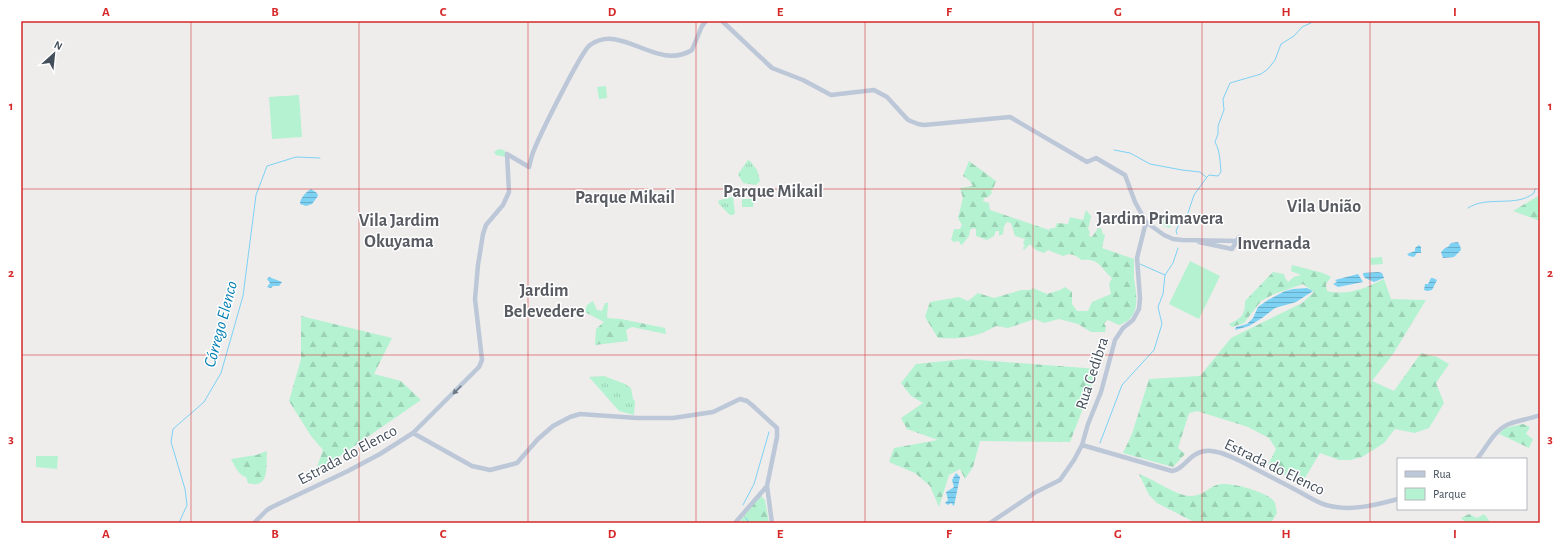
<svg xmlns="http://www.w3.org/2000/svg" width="1561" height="544" viewBox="0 0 1561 544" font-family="'Alegreya Sans',sans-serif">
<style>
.green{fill:#b4f2d1}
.forest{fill:url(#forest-firs)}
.park{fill:url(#park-tufts)}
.water{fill:url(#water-rules)}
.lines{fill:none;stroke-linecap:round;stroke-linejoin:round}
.stream{stroke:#7dd2f4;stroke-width:1}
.secondary{stroke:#bcc7d8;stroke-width:4.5}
.oneway{fill:#6d7887}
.grid{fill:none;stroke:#d62828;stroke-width:1;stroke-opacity:0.55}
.labels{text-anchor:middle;stroke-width:3;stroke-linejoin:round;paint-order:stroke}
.street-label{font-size:16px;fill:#434e5b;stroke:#fff}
.water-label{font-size:17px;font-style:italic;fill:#007eb1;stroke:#fff}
.quarter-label{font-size:18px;font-weight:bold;fill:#585c62;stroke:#fff}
.neatline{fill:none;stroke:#d62828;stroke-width:1.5}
.grid-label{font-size:13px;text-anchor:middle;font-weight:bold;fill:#d62828}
</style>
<defs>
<pattern id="forest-firs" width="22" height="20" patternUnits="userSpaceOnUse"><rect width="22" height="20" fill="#b4f2d1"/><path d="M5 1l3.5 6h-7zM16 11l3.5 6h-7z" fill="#9cd1b6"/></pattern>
<pattern id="park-tufts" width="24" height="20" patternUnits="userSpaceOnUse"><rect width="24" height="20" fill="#b4f2d1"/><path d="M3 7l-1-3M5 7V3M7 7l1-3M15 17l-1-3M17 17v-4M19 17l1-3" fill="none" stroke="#9cd1b6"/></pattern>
<pattern id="water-rules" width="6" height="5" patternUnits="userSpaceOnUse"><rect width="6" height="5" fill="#7dd2f4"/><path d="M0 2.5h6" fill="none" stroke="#68adc9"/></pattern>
</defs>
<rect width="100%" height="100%" fill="#efecec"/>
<path class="green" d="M606 86 607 98 599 99 597 87Z
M299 95 302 137 272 139 269 97Z
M499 149 504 150 507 154 506 157 496 155 494 152Z
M742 199H754L753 207H742Z
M1166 212 1174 215 1170 228 1162 225Z
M1382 257 1383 264 1371 265 1370 258Z
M1190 261 1220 276 1199 319 1169 304Z
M36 456H58L57 469 36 467Z"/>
<path class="forest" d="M969 161 996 181 993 189 991 191 992 193 988 197 984 198 983 201 989 203 990 210 1049 230 1051 228H1055L1057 223 1068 224 1070 217 1083 220 1086 210 1091 216 1088 230 1090 231 1089 236 1092 237 1098 228H1101L1103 234 1105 235 1102 248 1134 259C1134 266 1134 272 1134 279 1137 297 1141 318 1119 325L1108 320 1104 323 1106 327 1105 332H1091L1078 324 1059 319 1044 323 1035 319 1008 328 996 326C976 338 961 339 938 338L925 317 930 302 959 297 968 301 978 293 994 298 1021 290H1030L1033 288 1047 294 1060 290 1065 287 1072 292V304L1077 311H1088L1092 302 1111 294 1109 284 1112 278C1100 268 1100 258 1082 260 1075 255 1071 252 1063 256L1048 250 1044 253 1036 250 1030 244 1024 250 1023 248 1025 246 1023 243 1025 239 1015 236 1011 223 1007 222 1004 226 1003 234 999 236V231H996L994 236 987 240 976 236V229L973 228 970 230 969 236 962 245 960 244 959 241 954 242 951 240 954 229H960L962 225 958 218 963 198 960 188 973 186 969 180 963 176Z
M1540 195V221L1513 211Z
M1292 265 1323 273 1331 277 1326 284 1327 291C1348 296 1366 288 1384 279L1391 299 1426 300 1393 354 1372 381 1394 391 1421 353 1437 357 1449 364 1436 383 1444 403 1429 428 1415 433 1395 429 1384 443 1362 457 1350 460H1339L1320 453 1303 481 1280 473 1268 465 1276 449 1269 438 1248 427 1197 411 1189 413 1178 448 1185 454 1173 467 1123 453 1132 434 1149 379 1200 376 1231 338 1302 303 1314 292 1303 284 1274 294 1261 301 1244 323 1232 327 1229 324C1242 318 1245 315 1245 301L1273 272 1284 274 1285 278 1288 282 1294 277 1301 275 1291 271Z
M593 301 597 310 602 311 605 303H608L607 318 621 319 665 328 666 334 632 327 626 330 628 341 595 345 596 329 604 322 585 312 587 305Z
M301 316 392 338 374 374 401 381 421 400 334 460 316 470 323 450 311 436 289 401 301 359Z
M965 359 1098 369 1070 442 980 441 973 467 965 479 960 469 949 475 939 507 930 486 915 473 889 462 894 448 938 440 907 429 901 418 923 403 911 396 901 383 916 364Z
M1523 424 1530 427 1526 434 1533 439 1529 448 1499 434 1505 428Z
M267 451C266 466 270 490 248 483L246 477C238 475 235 466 231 459L256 455Z
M1139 474C1153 479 1177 496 1190 496 1203 497 1210 485 1221 484 1234 483 1265 491 1274 501 1276 504 1276 509 1277 513L1271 523H1196L1157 503 1149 495Z
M761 496 765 500 769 523H739L755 502Z
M1469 514 1477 518 1484 514 1491 523H1466L1461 518Z"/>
<path class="park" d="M748 160 750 161 757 170 760 181 756 185 743 183 738 174Z
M733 197 735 213 733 215H730L719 204 718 201 723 199Z
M604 376 625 384 631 388 633 399 635 401 634 415 619 411 589 377Z"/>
<path class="water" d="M311 189 317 193 318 196 312 204 306 206 300 204C300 198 306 192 311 189Z
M1458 242 1460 246 1461 250 1454 257 1443 258 1441 252 1445 248 1448 247 1451 243Z
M1419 245 1421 247V253H1417L1414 257 1409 256 1407 254 1415 251V248Z
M1378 272 1382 273 1384 278 1374 282 1365 278 1363 275V273Z
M1358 274 1363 282 1338 287 1333 284 1337 282 1335 280Z
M269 277 282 282 279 286H273L271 288 267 287 270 283 267 279Z
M1431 278H1433L1437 280 1432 290 1427 291 1424 290 1425 284H1428Z
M1307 288 1313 291 1296 302 1275 308 1262 318 1249 326 1235 330 1236 327 1247 324 1253 318 1258 307 1268 300 1285 291 1293 289Z
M956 473 960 477 954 506 951 503 948 505 945 503 948 500 946 492 954 487 952 480Z"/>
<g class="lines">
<path class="stream" d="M1114 150 1130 153 1150 164 1182 170 1200 172 1206 177
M1468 208C1487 195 1516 208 1534 193L1535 189
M1177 234 1176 231 1180 222 1188 213 1194 195 1207 177 1209 175 1218 176 1221 172C1220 161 1220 151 1215 142L1218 134V126L1224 110 1223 99 1230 83 1261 74 1268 69 1275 60 1281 44 1294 36 1302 27 1315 21
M1140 264 1165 275
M1100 443 1122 385 1154 350 1162 324 1158 307 1163 294 1165 275 1173 263 1178 248
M743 505 754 484 769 432
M746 518 749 523
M179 523 187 505 185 489 171 442 173 429 204 402 221 373 243 296 256 195 267 166 296 157 320 158"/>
<path class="secondary" d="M722 21 772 68 803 80 831 95 874 90 887 97 908 120 918 124 924 125 1010 117 1087 162 1096 158 1125 175 1135 202 1146 222 1164 235 1173 239 1182 240 1236 241
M507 154 529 167C530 164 530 162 531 159 533 147 582 50 590 45 622 22 656 72 692 50L702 26 706 21
M1199 242 1232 249 1239 237
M413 433 472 466 490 470 517 463 538 439 553 426 570 417 580 414 637 418H673L713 412 740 399 747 401 752 405 777 428V437L767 486 772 523
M1082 445 1172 471C1185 470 1190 449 1211 451 1224 452 1238 460 1250 466 1265 474 1281 482 1296 490 1306 495 1316 502 1326 505 1349 512 1376 505 1398 499
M1477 459C1487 447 1494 430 1509 424 1519 420 1530 419 1540 415
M254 523 267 510 272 507 348 471 380 454 413 433 479 367 482 360 475 299 478 265 483 234 486 225 503 205 509 192 507 154
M735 523 767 486
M990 523 1036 492 1060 480 1074 460 1082 445 1088 424 1101 392 1115 340 1123 328 1133 320 1139 309 1140 298 1137 258 1146 222"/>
</g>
<defs><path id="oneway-solid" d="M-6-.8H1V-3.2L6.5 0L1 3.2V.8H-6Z"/></defs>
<use class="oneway" href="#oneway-solid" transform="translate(457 390) rotate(135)"/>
<path class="grid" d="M191 21V523M359 21V523M528 21V523M696 21V523M865 21V523M1033 21V523M1202 21V523M1370 21V523M21 189H1540M21 355H1540"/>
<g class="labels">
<g class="street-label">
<text transform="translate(1091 373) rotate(-72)" y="6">Rua Cedibra</text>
<text transform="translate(347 454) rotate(-28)" y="6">Estrada do Elenco</text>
<text transform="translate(1275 466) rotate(26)" y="6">Estrada do Elenco</text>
</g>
<g class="water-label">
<text transform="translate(220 324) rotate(-75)" y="6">Córrego Elenco</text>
</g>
<g class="quarter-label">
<text x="773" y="197">Parque Mikail</text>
<text x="625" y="203">Parque Mikail</text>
<text x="1324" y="212">Vila União</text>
<text x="1160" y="224">Jardim Primavera</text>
<text x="399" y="226">Vila Jardim<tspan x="399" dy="21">Okuyama</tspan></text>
<text x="1274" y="249">Invernada</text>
<text x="544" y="296">Jardim<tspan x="544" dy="21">Belevedere</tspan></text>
</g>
</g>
<rect width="1561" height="544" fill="none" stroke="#ffffff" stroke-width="44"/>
<rect x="1397" y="458" width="130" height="52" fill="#ffffff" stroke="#b4b8bd"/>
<rect x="1405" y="471" width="20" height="6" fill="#bcc7d8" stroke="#b4b8bd"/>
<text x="1433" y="478" font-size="12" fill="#434e5b">Rua</text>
<rect x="1405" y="488" width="20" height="12" fill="#b4f2d1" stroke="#b4b8bd"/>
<text x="1433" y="498" font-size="12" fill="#434e5b">Parque</text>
<g transform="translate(54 54) rotate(27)" stroke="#ffffff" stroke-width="3" paint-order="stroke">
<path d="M0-3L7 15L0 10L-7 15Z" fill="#434e5b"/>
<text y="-6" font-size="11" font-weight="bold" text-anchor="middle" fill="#434e5b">N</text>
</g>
<rect x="22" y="22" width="1517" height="500" class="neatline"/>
<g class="grid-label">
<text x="106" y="16">A</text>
<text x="275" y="16">B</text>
<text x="443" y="16">C</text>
<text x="612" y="16">D</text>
<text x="780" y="16">E</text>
<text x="949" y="16">F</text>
<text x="1118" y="16">G</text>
<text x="1286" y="16">H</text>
<text x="1455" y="16">I</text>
<text x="11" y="110">1</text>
<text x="1550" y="110">1</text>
<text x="11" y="277">2</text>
<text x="1550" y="277">2</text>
<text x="11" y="443">3</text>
<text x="1550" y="443">3</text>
<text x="106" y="538">A</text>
<text x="275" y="538">B</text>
<text x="443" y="538">C</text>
<text x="612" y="538">D</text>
<text x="780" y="538">E</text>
<text x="949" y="538">F</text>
<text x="1118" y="538">G</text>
<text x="1286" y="538">H</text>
<text x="1455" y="538">I</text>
</g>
</svg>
